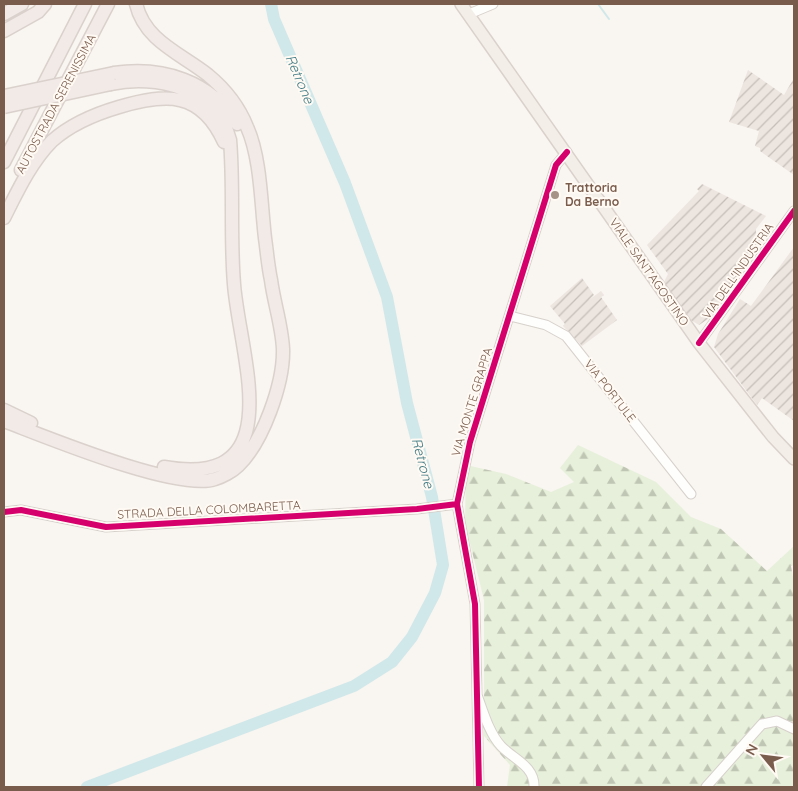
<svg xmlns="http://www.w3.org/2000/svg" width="798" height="791" viewBox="0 0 798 791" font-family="Quicksand,sans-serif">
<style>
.industrial{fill:url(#industrial-furrows)}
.forest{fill:url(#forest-firs)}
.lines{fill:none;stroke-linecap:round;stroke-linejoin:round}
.stream{stroke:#d0e8ea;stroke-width:2}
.river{stroke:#d0e8ea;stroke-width:12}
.minor-casing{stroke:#d7d1cb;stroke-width:11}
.major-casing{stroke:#dad1cc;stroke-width:14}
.highway-casing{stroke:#dad1cc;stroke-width:15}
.minor{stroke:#fefefd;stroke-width:9}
.major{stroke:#f3eee8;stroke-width:11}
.highway{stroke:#f2eae7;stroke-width:12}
.highway-bridge-casing{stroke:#dad1cc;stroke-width:15;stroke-linecap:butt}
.highway-bridge{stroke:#f2eae7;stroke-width:12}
.cycleway-casing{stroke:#fffaf3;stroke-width:9}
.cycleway{stroke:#d6006c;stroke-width:6}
.poi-dot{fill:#a69286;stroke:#fffaf3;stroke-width:2}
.labels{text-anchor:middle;stroke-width:4;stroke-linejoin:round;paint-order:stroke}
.street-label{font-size:12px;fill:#7a5c4d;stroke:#fffaf3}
.poi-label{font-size:12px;font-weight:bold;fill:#7a5c4d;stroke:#fffaf3;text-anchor:start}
.water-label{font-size:14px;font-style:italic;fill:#437c86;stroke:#fffaf3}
</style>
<defs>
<pattern id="industrial-furrows" width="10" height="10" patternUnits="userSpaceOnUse" patternTransform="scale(1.25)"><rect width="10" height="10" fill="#ede5e0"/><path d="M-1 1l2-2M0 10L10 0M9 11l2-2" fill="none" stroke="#c5bdb8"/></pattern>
<pattern id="forest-firs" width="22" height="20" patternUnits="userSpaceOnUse" patternTransform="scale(1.25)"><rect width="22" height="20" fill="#e7f0db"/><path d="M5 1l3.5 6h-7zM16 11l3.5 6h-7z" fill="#c0c6b4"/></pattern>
</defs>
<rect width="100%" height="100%" fill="#f9f5f0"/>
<path class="industrial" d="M748 70 784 95 794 78V175L760 151V148L755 146 759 131 729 122Z
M702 184 766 216 756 229V238L762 242 708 319 699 325 689 319 664 282 668 274 647 245 699 191 697 189Z
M794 247V421L762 398 757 405 714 347 718 334 740 299 751 306Z
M582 278 594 295 589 300 601 291 604 295 601 297 617 320 582 346 563 326 565 324 550 306Z"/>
<path class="forest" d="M578 445 656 482 691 517 721 529 767 571 794 546V565L791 566 794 583V787H507L510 765 484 736V600L465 523 466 465 506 474 551 492 574 482 560 468Z"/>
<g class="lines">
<path class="stream" d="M598 4 609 19"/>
<path class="river" d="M87 787 354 686 392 662 412 637 435 593 443 565 432 497 407 403 387 297 345 183 274 19 271 4"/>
<defs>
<path id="minor" d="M469 14 493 4
M510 316 546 325 566 336 691 494
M699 343 794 211
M4 512 21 510 106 527 417 509 457 504
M477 695C483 711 489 733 501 746 513 759 535 766 534 787
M479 787 475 604 457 504 470 442 556 165 567 152
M706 787 762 724 777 721 794 729"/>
<path id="major" d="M461 4 699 343 773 437 794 459"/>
<path id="highway" d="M4 14 22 4
M4 31 38 12 45 4
M114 73C163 66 211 81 237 124
M111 84C156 74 217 88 230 140 234 187 230 236 234 284 239 354 293 490 164 467
M4 162 85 4
M21 170 108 4
M4 218C17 192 31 162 52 141 71 124 95 114 119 107 166 93 201 91 224 142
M4 410 31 423
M4 421C44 436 178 492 215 479 222 477 233 471 238 466 263 442 284 383 283 349 282 326 274 303 271 280 268 266 267 252 265 238 261 205 261 158 247 127 239 107 225 89 208 75 180 53 145 41 136 4"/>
</defs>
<use href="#minor" class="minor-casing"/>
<use href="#major" class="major-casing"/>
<use href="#highway" class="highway-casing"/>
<use href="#minor" class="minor"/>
<use href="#major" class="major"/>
<use href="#highway" class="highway"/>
<defs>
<path id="highway-bridge" d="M4 96 114 73
M4 107 111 84"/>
</defs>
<use href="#highway-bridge" class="highway-bridge-casing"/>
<use href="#highway-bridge" class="highway-bridge"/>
<defs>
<path id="cycleway" d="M699 343 794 211
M4 512 21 510 106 527 417 509 457 504
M479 787 475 604 457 504 470 442 556 165 567 152"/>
</defs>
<use href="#cycleway" class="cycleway-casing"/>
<use href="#cycleway" class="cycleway"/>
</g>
<circle class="poi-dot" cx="555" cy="195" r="5"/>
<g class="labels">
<g class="street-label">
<text transform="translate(56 104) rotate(-62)" y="4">AUTOSTRADA SERENISSIMA</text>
<text transform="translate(738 271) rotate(-55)" y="4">VIA DELL'INDUSTRIA</text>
<text transform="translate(649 272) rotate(55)" y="4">VIALE SANT'AGOSTINO</text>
<text transform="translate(610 391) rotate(52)" y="4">VIA PORTULE</text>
<text transform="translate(472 402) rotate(-73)" y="4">VIA MONTE GRAPPA</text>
<text transform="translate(209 510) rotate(-3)" y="4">STRADA DELLA COLOMBARETTA</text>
</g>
<g class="poi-label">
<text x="565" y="192">Trattoria<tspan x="565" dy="14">Da Berno</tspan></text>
</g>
<g class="water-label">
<text transform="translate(300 79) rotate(67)" y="5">Retrone</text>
<text transform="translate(423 463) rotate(75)" y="5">Retrone</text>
</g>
</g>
<rect width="798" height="791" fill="none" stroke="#7a5c4d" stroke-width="10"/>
<g transform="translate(763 756) rotate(299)" stroke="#fffaf3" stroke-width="4" paint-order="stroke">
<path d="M0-4L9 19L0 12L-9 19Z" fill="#7a5c4d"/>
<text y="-8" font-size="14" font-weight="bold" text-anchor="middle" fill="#7a5c4d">N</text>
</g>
</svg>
